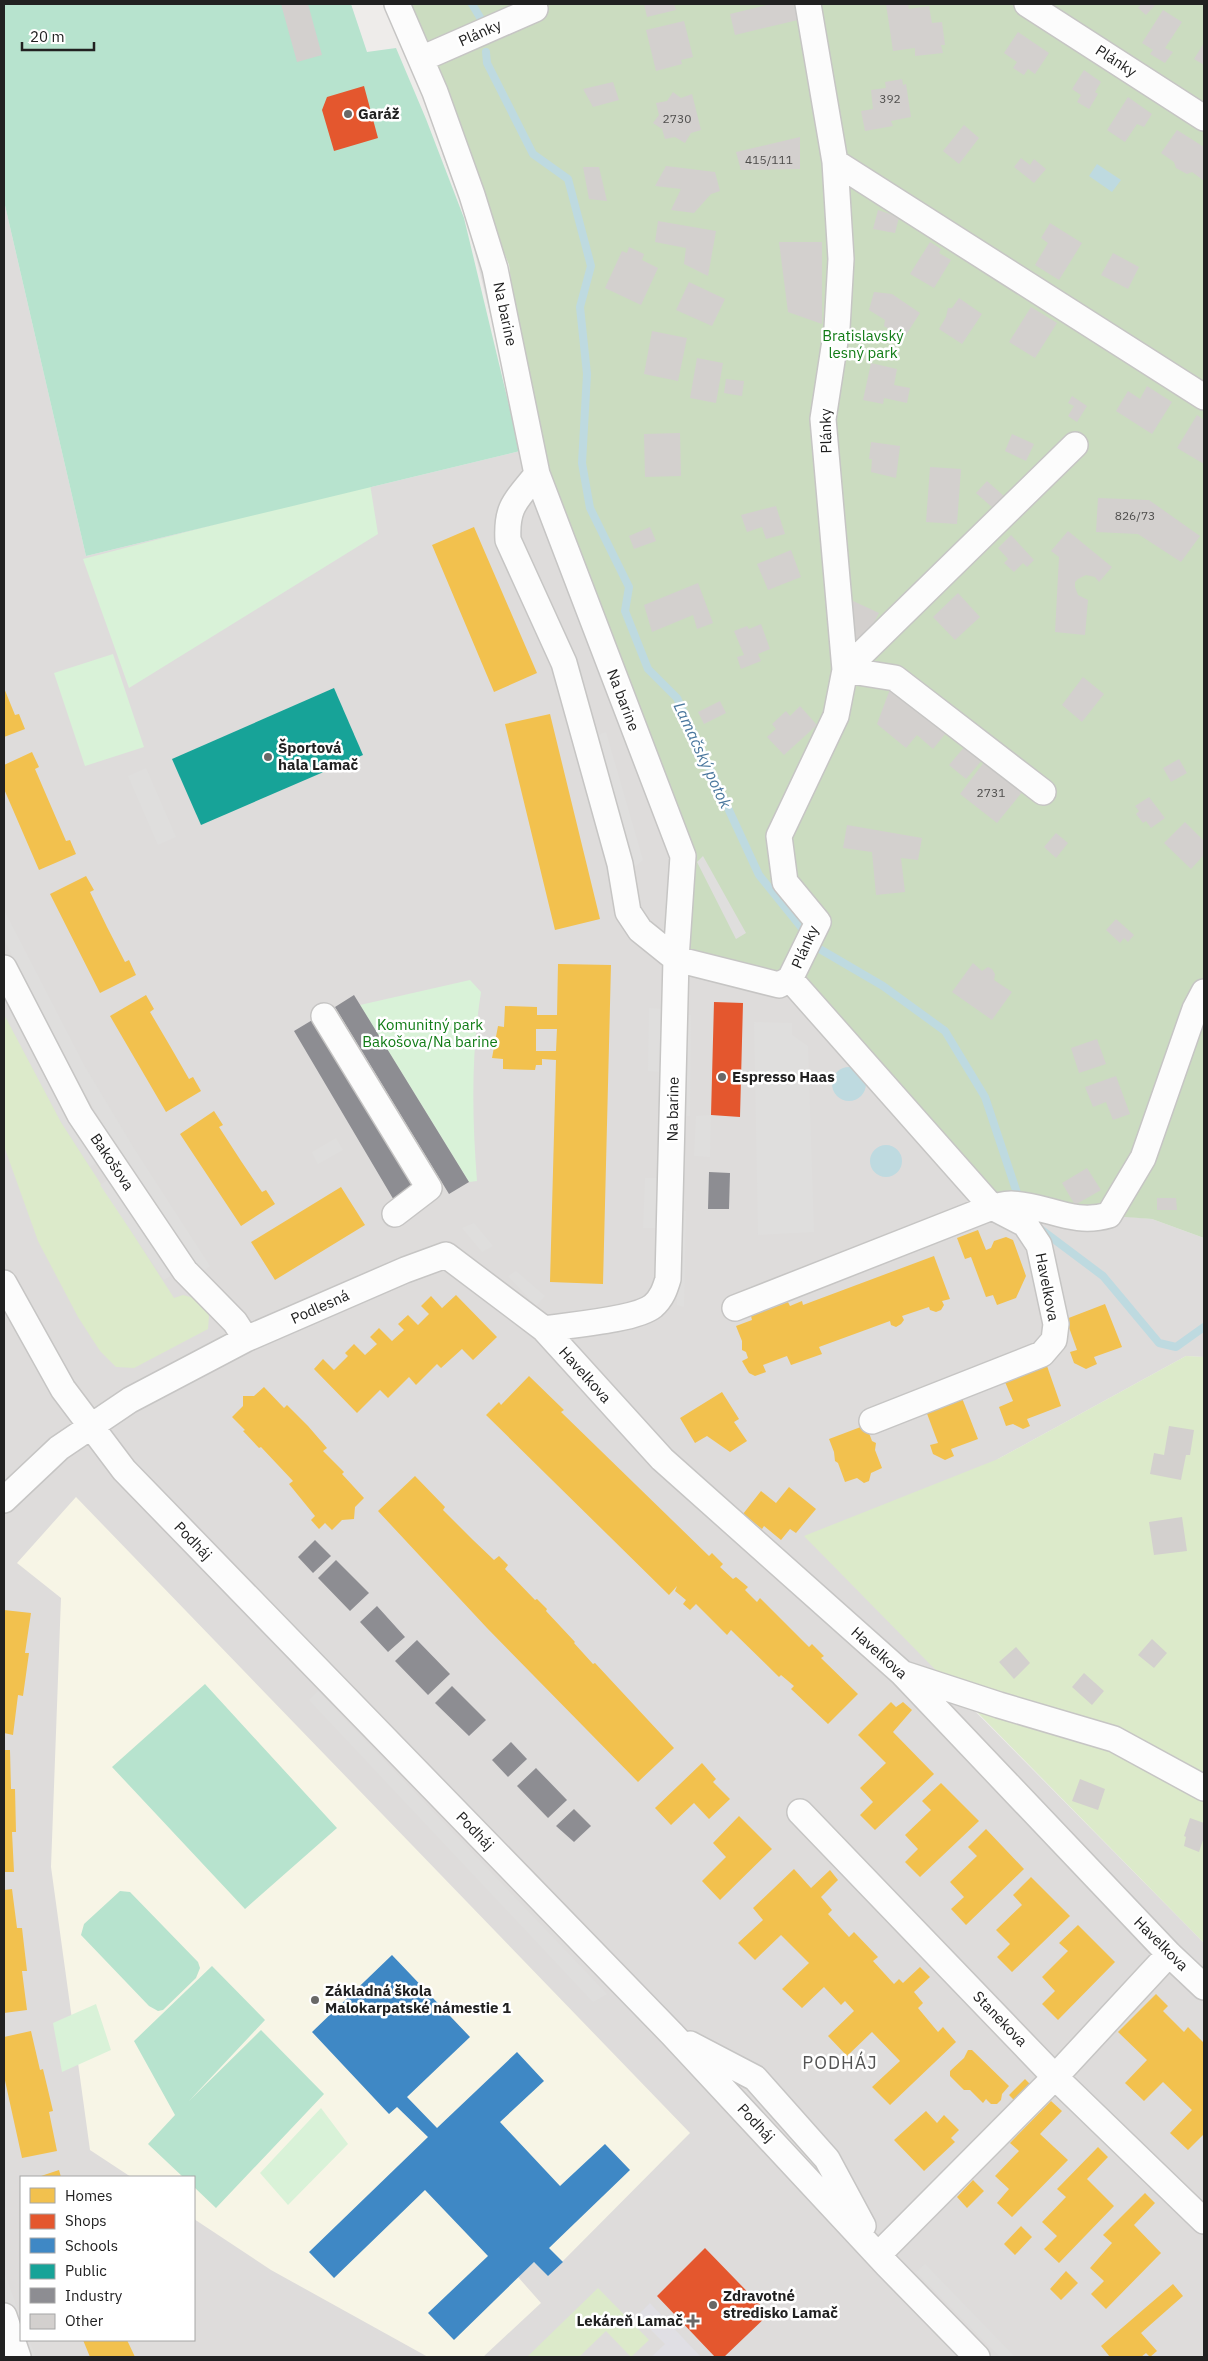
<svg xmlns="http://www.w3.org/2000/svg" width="1208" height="2361" viewBox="0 0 1208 2361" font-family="'IBM Plex Sans',sans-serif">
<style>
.residential{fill:#dedcdb;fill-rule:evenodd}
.education{fill:#f7f5e6}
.grass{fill:#dceaca}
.forest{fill:#cbdcc0}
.park{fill:#d9f2d8}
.pitch{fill:#b7e3ce}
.parking{fill:#dfdedd}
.plaza{fill:#e0dfe4}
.water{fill:#bedae0}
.homes{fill:#f2c14e;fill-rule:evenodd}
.shops{fill:#e4572e}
.schools{fill:#3f88c5}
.public{fill:#17a398}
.industry{fill:#8d8d92}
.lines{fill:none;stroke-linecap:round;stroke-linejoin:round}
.stream{stroke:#bedae0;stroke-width:8}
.building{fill:#d3d0ce}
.minor-casing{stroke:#c6c5c4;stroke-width:28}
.minor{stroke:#fcfcfc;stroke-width:25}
.poi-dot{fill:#696867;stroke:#fff;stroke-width:2}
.labels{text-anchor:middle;stroke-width:5;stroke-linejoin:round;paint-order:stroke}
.number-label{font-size:12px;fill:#4e4d4c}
.street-label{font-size:15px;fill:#212121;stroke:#fff}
.poi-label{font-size:15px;font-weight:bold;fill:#212121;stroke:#fff;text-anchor:start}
.park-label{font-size:15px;fill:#117c16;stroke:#fff}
.water-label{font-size:16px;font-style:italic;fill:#4a779d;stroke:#fff}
.quarter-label{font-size:18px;letter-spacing:1px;fill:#545454;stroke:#fff}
</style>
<rect width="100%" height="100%" fill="#eeecea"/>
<path class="residential" d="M4 201 86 556 520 451 779 985 1109 1215 1152 1219 1204 1238V1357L1186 1356 998 1459 953 1689 1204 1943V2357H4ZM21 2177H194V2340H21Z"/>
<path class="education" d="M76 1497 690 2133 548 2276 534 2262 518 2277 541 2303 483 2357H428L271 2270 194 2219V2177H131L90 2150 51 1867 61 1598 17 1563Z"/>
<path class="grass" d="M4 1014 61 1122 174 1298 183 1295 205 1301 209 1316 208 1329 134 1368 116 1367 100 1351 78 1317 38 1241 4 1146Z
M1186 1356 1204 1357V1943L804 1536 998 1459Z
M598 2288 649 2340 631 2357 606 2331 579 2357H527Z"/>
<path class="forest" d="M405 4H1204V1238L1152 1219 992 1207 790 979 676 959 683 856 533 457 509 265Z"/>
<path class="park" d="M370 484 378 534 129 688 83 559Z
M113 654 144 747 85 766 54 673Z
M470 980 481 992C471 1056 472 1116 477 1181L469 1182 360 1005Z
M96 2004 111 2050 62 2072 53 2023Z
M321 2108 348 2144 288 2205 260 2173Z"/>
<path class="pitch" d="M4 4H351L367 52 396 48 426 119 464 218 520 451 86 556 4 201Z
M205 1684 337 1828 245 1909 112 1767Z
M120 1891 130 1892 198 1962 200 1968 196 1978 163 2010 158 2011 149 2006 81 1935 84 1924Z
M212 1966 265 2020 189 2101 261 2030 324 2094 216 2208 194 2187V2177H183L148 2144 175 2115 134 2041Z"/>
<path class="parking" d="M446 152 499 319 491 318 467 220 442 153Z
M606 732 643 860 629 872 592 737Z
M146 768 176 837 158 845 128 776Z
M703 856 746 933 736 939 697 862Z
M4 910 84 1065 135 1150 210 1266 200 1274 122 1158 48 1029 4 939Z
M4 991 46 1074 96 1163 90 1167 61 1122 4 1014Z
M649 1008 664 1009 662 1072 648 1071Z
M682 1015H691L690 1116H680Z
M754 1022 792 1023V1035L808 1046 814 1232 758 1235Z
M711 1115 710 1157 694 1156 696 1116Z
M336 1138 343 1150 318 1164 312 1152Z
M645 1178H659L658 1228H643Z
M108 1180 172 1275 164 1280 100 1185Z
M678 1211H686L684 1307 677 1305Z
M474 1223 493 1246 482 1252 462 1228Z
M516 1271 545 1296 536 1306 508 1276Z
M318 1691 607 1994 593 2002 309 1700Z
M925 2264 1015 2357H1000L916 2272Z
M4 2272 21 2318V2340H29L36 2357H25L4 2296Z"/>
<path class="plaza" d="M650 2303 701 2357H651L665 2344 637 2316Z"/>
<path class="water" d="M1097 164 1121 180 1112 192 1089 176Z
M832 1084a17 17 0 1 1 34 0a17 17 0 1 1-34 0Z
M870 1161a16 16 0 1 1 32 0a16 16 0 1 1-32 0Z"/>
<path class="homes" d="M474 527 537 673 494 692 432 545Z
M4 688 15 715 19 714 25 729 4 737Z
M550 714 600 919 555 930 505 724Z
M32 752 39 767 35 769 66 841 70 840 76 854 39 870 4 789V765Z
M86 876 94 890 90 892 107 927 125 962 129 960 136 975 100 993 50 894Z
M558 964 611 965 603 1284 550 1282 556 1060 542 1059V1065H536L535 1070 503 1069V1059L492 1058 498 1026 504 1027 505 1006 537 1007V1015H557ZM536 1029H557L556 1051H536Z
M146 995 154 1009 150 1012 170 1046 189 1079 193 1077 201 1091 166 1112 110 1016Z
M214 1111 223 1125 219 1127 241 1161 262 1192 266 1190 275 1204 241 1226 180 1134Z
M341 1187 365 1225 275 1280 251 1242Z
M978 1230 986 1250 991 1248 994 1241 1006 1237 1013 1240 1026 1276 1016 1298 997 1305 993 1295 986 1297 971 1257 965 1259 957 1238Z
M934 1256 950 1299 942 1301 944 1305 941 1310 936 1312 930 1310 929 1307 902 1316 904 1320 901 1324 896 1327 891 1325 890 1321 819 1347 822 1354 791 1365 787 1356 763 1365 766 1372 755 1376 749 1373 742 1361 748 1358 746 1352 742 1350V1341L736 1326 752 1320 751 1316 788 1302 790 1306 802 1301 803 1305Z
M456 1295 497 1337 473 1360 462 1349 441 1368 437 1364 416 1385 409 1377 388 1398 380 1390 357 1413 314 1369 323 1359 334 1370 348 1356 345 1353 354 1344 365 1355 377 1344 370 1337 379 1328 392 1341 404 1330 398 1324 408 1315 418 1325 429 1314 421 1306 431 1296 442 1308Z
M1105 1304 1122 1347 1094 1357 1097 1364 1086 1369 1074 1363 1070 1352 1077 1350 1066 1319Z
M1047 1366 1061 1406 1027 1419 1030 1426 1023 1429 1013 1424 1006 1426 999 1407 1013 1401 1005 1382Z
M529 1376 564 1410 561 1412 709 1556 712 1553 723 1564 720 1567 733 1579 736 1577 748 1587 745 1590 757 1602 760 1598 809 1647 812 1644 824 1656 821 1658 858 1694 828 1724 791 1689 794 1686 781 1675 779 1677 731 1630 727 1635 696 1604 690 1610 683 1604 686 1600 675 1591 677 1586 669 1595 486 1415 499 1402 501 1405Z
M264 1387 284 1408 287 1405 308 1426 327 1448 323 1451 344 1472 342 1474 364 1498 355 1507 354 1519 342 1520 332 1530 325 1523 319 1529 311 1520 315 1516 289 1484 293 1481 261 1447 259 1448 243 1431 245 1430 232 1417 243 1406V1396H254Z
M722 1392 739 1419 734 1422 747 1441 730 1452 707 1436 695 1443 680 1418Z
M962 1398 978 1439 951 1449 954 1456 945 1460 933 1454 930 1445 938 1443 926 1411Z
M866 1425 872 1441 876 1443 875 1450 882 1468 871 1473 869 1481 864 1483 857 1478 845 1482 838 1463 835 1461 834 1452 829 1439Z
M415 1476 445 1507 443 1510 473 1540 494 1560 499 1556 508 1565 505 1569 535 1600 537 1599 547 1609 546 1611 575 1642 574 1643 593 1664 595 1663 674 1748 638 1782 487 1628 378 1511Z
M789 1487 816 1509 796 1533 790 1529 781 1540 764 1526 762 1529 743 1514 761 1491 776 1503Z
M4 1610 31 1613 25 1653H29L23 1696 18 1695 13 1735 4 1733Z
M891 1702 896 1707 903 1702 912 1710 893 1732 934 1774 875 1830 860 1815 873 1802 860 1788 886 1763 858 1735Z
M4 1750H10L11 1789H15L16 1832H12L14 1872H4Z
M702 1763 716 1779 713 1782 730 1799 709 1819 694 1803 671 1825 655 1808Z
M941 1783 979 1821 920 1877 905 1862 918 1849 905 1835 931 1810 922 1801Z
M739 1816 772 1849 720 1900 702 1881 726 1857 713 1843Z
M986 1829 1024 1869 966 1925 951 1909 964 1897 950 1882 977 1856 968 1847Z
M794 1869 811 1888 830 1870 838 1880 821 1897 832 1910 828 1914 849 1937 854 1932 878 1957 873 1961 894 1984 899 1979 903 1983 920 1967 930 1977 914 1992 923 2003 918 2008 938 2032 943 2027 956 2042 890 2105 872 2087 900 2061 872 2032 847 2056 828 2036 854 2011 845 2001 841 2005 824 1987 802 2008 782 1989 809 1963 781 1935 755 1960 738 1943 763 1920 753 1908Z
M1031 1877 1070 1916 1012 1972 997 1957 1010 1944 996 1930 1022 1905 1013 1895Z
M12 1889 17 1928H22L27 1971H22L27 2010 4 2013V1890Z
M1078 1925 1115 1962 1058 2020 1042 2004 1055 1991 1042 1977 1068 1951 1059 1943Z
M1156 1994 1168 2006 1163 2011 1184 2032 1188 2027 1204 2043V2134L1188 2150 1170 2133 1192 2110 1163 2082 1144 2101 1125 2083 1147 2060 1118 2032Z
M31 2031 40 2070 43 2069 53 2111 49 2112 57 2151 22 2158 4 2076V2037Z
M968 2050H972L1009 2086 1002 2094 1001 2100 997 2104H991L986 2099 983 2103 970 2090H964L950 2076V2071L964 2058Z
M1025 2079 1034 2088 1018 2104 1009 2095Z
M1051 2101 1062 2111 1040 2134 1068 2160 1012 2217 997 2203 1009 2189 995 2176 1019 2151 1010 2143Z
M926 2111 937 2123 944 2115 959 2130 951 2138 955 2142 924 2171 894 2140Z
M1098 2147 1108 2157 1087 2179 1114 2206 1059 2263 1044 2249 1057 2236 1042 2222 1066 2197 1057 2189Z
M59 2170 61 2177H38Z
M973 2180 984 2191 967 2208 957 2197Z
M1145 2193 1155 2203 1134 2225 1161 2253 1106 2309 1091 2294 1104 2281 1090 2268 1112 2243 1103 2235Z
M1021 2226 1032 2237 1015 2255 1004 2244Z
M1066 2271 1078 2283 1061 2300 1050 2289Z
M1173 2284 1183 2296 1141 2333 1157 2351 1150 2357 1146 2353 1141 2357H1110L1101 2346Z
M83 2340H127L135 2357H90Z"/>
<path class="shops" d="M364 86 378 138 334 151 322 110 327 97Z
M714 1002 743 1003 740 1117 711 1115Z
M705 2248 769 2314 724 2357H715L657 2296Z"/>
<path class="schools" d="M392 1955 470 2037 407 2097 437 2128 517 2052 544 2081 500 2122 560 2186 605 2144 630 2170 549 2248 563 2262 548 2276 534 2262 454 2340 428 2313 488 2256 425 2190 334 2278 309 2252 428 2137 397 2107 389 2114 312 2032Z"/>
<path class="public" d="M334 688 363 755 201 825 172 759Z"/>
<path class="industry" d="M354 995 469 1182 449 1194 335 1007Z
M314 1019 415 1190 395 1202 294 1031Z
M709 1172 730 1173 729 1209H708Z
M315 1540 331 1556 313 1573 298 1557Z
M336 1560 369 1593 350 1611 318 1578Z
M377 1606 405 1637 388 1652 360 1622Z
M417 1640 450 1674 428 1695 395 1661Z
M452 1686 486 1720 469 1736 435 1703Z
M511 1742 527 1759 508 1777 492 1760Z
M536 1768 567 1800 548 1818 517 1786Z
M574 1809 591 1826 574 1842 556 1826Z"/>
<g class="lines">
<path class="stream" d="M472 4 484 24
M486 52 487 63 533 154 568 179 591 266 580 307 587 374 582 463 590 508 629 587 625 611 648 669 677 698 759 875 818 948 883 986 945 1031 985 1097 1017 1193
M1039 1228 1103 1276 1159 1343 1176 1347 1204 1327"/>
</g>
<path class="building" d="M281 4H308L322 55 297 62Z
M644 4H674L676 10 647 17Z
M771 4H794L798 20 735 35 730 14Z
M886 4H908L909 9 929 6 932 23 942 22 945 45H941L943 53 915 56V48L893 51Z
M1141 4H1156L1146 15 1138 8Z
M1163 10 1182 22 1165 48 1173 52 1165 63 1150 54 1153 50 1142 43Z
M684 21 693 57 681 60 682 64 656 71 646 30Z
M1018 32 1049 53 1035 74 1028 69 1024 75 1013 68 1017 62 1004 53Z
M1204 43V65L1194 59Z
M1084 70 1101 82 1095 92 1098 94 1089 109 1077 102 1081 95 1072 89Z
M902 79 903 85 906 84 911 117 891 121 893 126 865 131 861 111 873 109 871 90 886 88 885 82Z
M613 82 619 100 593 107 583 89Z
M673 92 681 98 692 94 701 130 691 133 685 143 675 137 665 139 662 129 653 123 659 115 656 103 667 101Z
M1128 97 1152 114 1144 127 1137 124 1125 142 1107 130Z
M964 125 979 138 959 164 943 151Z
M1177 130 1204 147 1203 180 1192 172 1187 174 1176 168 1174 162 1161 153Z
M800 137V169L741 170 736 152Z
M1021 158 1030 165 1034 159 1046 169 1034 183 1014 167Z
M666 166 715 172 720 191 711 194 694 213 671 210 681 189 655 186Z
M583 167H599L607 201 589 199Z
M878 210 899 217 895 233 873 229Z
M658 221 716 231 708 276 684 264 686 248 655 242Z
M1050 223 1082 243 1059 280 1035 265 1048 243 1041 238Z
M779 242H822V324L788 312Z
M930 242 941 249 939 253 951 260 934 288 910 274Z
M629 247 644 254 642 260 658 268 641 305 605 288 622 251 627 253Z
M1113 253 1139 267 1128 289 1101 275Z
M689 282 725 299 712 326 676 310Z
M874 292 892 294 920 313 904 338 884 326 885 320 869 310Z
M959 298 982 314 962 344 939 329 946 317 948 308H952Z
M1031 307 1057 323 1035 358 1009 342Z
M652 331 687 338 678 381 644 374Z
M697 358 723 363 716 403 690 398Z
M871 363 897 369 894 385 910 388 907 403 884 398 883 404 863 400Z
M726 379 744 381 742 396 724 393Z
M1147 386 1172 402 1152 434 1116 411 1128 391 1140 399Z
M1072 396 1087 406 1077 422 1068 416 1074 406 1068 403Z
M1197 415 1204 420V464L1177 448Z
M680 433 681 476 645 477 644 434Z
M1012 434 1034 444 1026 461 1005 451Z
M871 442 900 446 896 478 871 472 872 459H869Z
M930 467 961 469 957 524 926 522Z
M987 481 1005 497 994 509 976 493Z
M1098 498 1149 500 1200 536 1181 562 1138 534 1096 532Z
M776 506 785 534 766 539 762 527 747 532 741 515Z
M650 527 656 541 634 549 629 536Z
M1068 531 1112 567 1099 582 1095 577 1086 575 1078 579 1075 582V587L1078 595 1088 600 1085 635 1055 632 1059 557 1051 551Z
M1011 535 1034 560 1027 567 1023 563 1014 572 1004 563 1008 559 998 548Z
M791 550 801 577 768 590 757 564Z
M698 583 713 623 697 629 693 615 652 632 644 605Z
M958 593 980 617 955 640 933 617Z
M851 600 879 613 862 645 845 637V613Z
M761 624 770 649 758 654 761 661 741 669 737 657 744 655 734 631 747 626 749 629Z
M1083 677 1104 694 1082 722 1062 705Z
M893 681 950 728 933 749 917 735 906 748 877 724Z
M720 701 726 713 704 724 698 712Z
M800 706 817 725 784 755 767 737 776 729 772 724 786 711 790 716Z
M966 745 983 759 966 779 949 765Z
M1179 759 1187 773 1171 782 1163 768Z
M985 761 1023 791 997 823 960 794Z
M1149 797 1165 818 1151 828 1146 821 1143 823 1136 814 1139 811 1135 806Z
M1185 822 1204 841V855L1191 869 1164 843Z
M847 825 922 838 918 860 901 858 905 892 876 895 872 852 843 848Z
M1056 833 1068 843 1056 858 1044 847Z
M1116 919 1134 935 1128 942 1124 938 1120 943 1106 930Z
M973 963 982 971 988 967 992 969 995 974 994 980 1012 992 992 1020 952 992Z
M1097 1039 1106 1064 1079 1073 1071 1048Z
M1116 1076 1130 1114 1113 1120 1106 1102 1093 1107 1085 1087Z
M1087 1168 1101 1190 1075 1205 1062 1183Z
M1157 1198H1176L1177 1210H1157Z
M1169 1426 1194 1430 1190 1455H1186L1181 1480 1150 1474 1154 1453 1164 1455Z
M1182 1517 1187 1551 1154 1555 1149 1522Z
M1152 1639 1167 1653 1154 1668 1138 1655Z
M1016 1647 1030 1663 1014 1679 999 1662Z
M1084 1673 1104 1691 1092 1705 1072 1687Z
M1080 1779 1105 1789 1098 1810 1072 1801Z
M1190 1818 1204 1823V1837L1199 1852 1184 1846 1186 1837 1184 1836Z"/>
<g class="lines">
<defs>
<path id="minor" d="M397 4 435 92 472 195 495 269 537 474 683 856 676 959 668 1279C665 1289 662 1298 653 1306 636 1320 569 1325 544 1329
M1027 4 1204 118
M421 59 535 9 533 4
M835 162 1204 397
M537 474C517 500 506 505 508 540L564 663 620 864 628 912 640 930 676 959 779 985 790 979 992 1207 1025 1224 1039 1245 1056 1324 1054 1340 1042 1354 872 1421
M1043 792 895 678 845 670 1075 445
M4 968 80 1115 185 1271 235 1322 246 1339
M790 979 818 922 785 882 779 836 836 716 845 670 823 419 837 328 841 259 835 162 808 4
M324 1016 429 1188 395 1214
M4 1283 63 1389 124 1470 672 2034 887 2265 977 2357
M735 1308 992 1207C998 1206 1005 1204 1011 1204 1047 1205 1072 1226 1109 1215L1143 1158 1195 1009 1204 992
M4 1500 59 1448 130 1400 246 1339 405 1270 446 1255 544 1329 662 1459 902 1673 1169 1954 1204 1987
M904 1674 999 1705 1114 1739 1204 1788
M800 1812 1055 2077 1204 2221
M690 2044 755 2078 827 2159 863 2226
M878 2255 1055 2077 1169 1954
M4 2316 18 2357"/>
</defs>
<use href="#minor" class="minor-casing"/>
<use href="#minor" class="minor"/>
</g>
<g class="poi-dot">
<circle cx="348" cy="114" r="5"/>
<circle cx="268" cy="757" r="5"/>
<circle cx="722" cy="1077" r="5"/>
<circle cx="315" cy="2000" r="5"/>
<circle cx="713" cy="2305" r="5"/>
<path d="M690.5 2313.5h5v5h5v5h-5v5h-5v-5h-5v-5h5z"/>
</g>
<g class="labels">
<g class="number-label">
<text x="890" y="103">392</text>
<text x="677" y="123">2730</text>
<text x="769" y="164">415/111</text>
<text x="1135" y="520">826/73</text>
<text x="991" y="797">2731</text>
</g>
<g class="street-label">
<text transform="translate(480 33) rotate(-24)" y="5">Plánky</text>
<text transform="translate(1116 61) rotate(33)" y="5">Plánky</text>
<text transform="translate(505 314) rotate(78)" y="5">Na barine</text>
<text transform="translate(826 431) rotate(-91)" y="5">Plánky</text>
<text transform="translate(623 700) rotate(69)" y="5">Na barine</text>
<text transform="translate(805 947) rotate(-66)" y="5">Plánky</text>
<text transform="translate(673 1109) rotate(-89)" y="5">Na barine</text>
<text transform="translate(112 1162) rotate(56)" y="5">Bakošova</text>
<text transform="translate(1047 1287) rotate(79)" y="5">Havelkova</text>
<text transform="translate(320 1307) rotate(-24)" y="5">Podlesná</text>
<text transform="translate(585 1375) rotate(48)" y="5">Havelkova</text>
<text transform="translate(193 1541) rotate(46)" y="5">Podháj</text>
<text transform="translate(879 1653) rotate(42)" y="5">Havelkova</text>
<text transform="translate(475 1831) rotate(46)" y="5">Podháj</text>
<text transform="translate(1161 1944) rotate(45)" y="5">Havelkova</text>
<text transform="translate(1000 2019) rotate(46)" y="5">Stanekova</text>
<text transform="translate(756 2123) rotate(47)" y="5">Podháj</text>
</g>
<g class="poi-label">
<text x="358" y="119">Garáž</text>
<text x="278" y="753">Športová<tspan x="278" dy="17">hala Lamač</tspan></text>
<text x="732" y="1082">Espresso Haas</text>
<text x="325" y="1996">Základná škola<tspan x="325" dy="17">Malokarpatské námestie 1</tspan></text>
<text x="723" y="2301">Zdravotné<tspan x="723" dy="17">stredisko Lamač</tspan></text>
<text x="683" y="2326" text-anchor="end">Lekáreň Lamač</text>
</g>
<g class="park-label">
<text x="863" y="341">Bratislavský<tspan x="863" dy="17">lesný park</tspan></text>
<text x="430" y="1030">Komunitný park<tspan x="430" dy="17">Bakošova/Na barine</tspan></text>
</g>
<g class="water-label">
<text transform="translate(703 755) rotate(65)" y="6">Lamačský potok</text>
</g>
<g class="quarter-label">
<text x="840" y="2069">PODHÁJ</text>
</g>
</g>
<rect width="1208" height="2361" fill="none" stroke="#212121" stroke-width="10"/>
<rect x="20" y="2176" width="175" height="165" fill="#ffffff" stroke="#a6a6a6"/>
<rect x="30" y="2188" width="25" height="15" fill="#f2c14e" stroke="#a6a6a6"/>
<text x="65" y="2201" font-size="15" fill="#212121">Homes</text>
<rect x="30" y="2214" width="25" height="15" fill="#e4572e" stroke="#a6a6a6"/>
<text x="65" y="2226" font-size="15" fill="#212121">Shops</text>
<rect x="30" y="2238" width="25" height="15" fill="#3f88c5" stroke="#a6a6a6"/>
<text x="65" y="2251" font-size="15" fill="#212121">Schools</text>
<rect x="30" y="2264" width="25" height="15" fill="#17a398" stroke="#a6a6a6"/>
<text x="65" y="2276" font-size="15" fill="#212121">Public</text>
<rect x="30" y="2288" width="25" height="15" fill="#8d8d92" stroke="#a6a6a6"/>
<text x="65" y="2301" font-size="15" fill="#212121">Industry</text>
<rect x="30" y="2314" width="25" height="15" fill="#d3d0ce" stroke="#a6a6a6"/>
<text x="65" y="2326" font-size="15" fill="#212121">Other</text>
<path d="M22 42v8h72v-8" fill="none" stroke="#212121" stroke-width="2.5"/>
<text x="30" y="42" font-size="15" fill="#212121" stroke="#ffffff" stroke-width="4" paint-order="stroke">20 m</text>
</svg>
